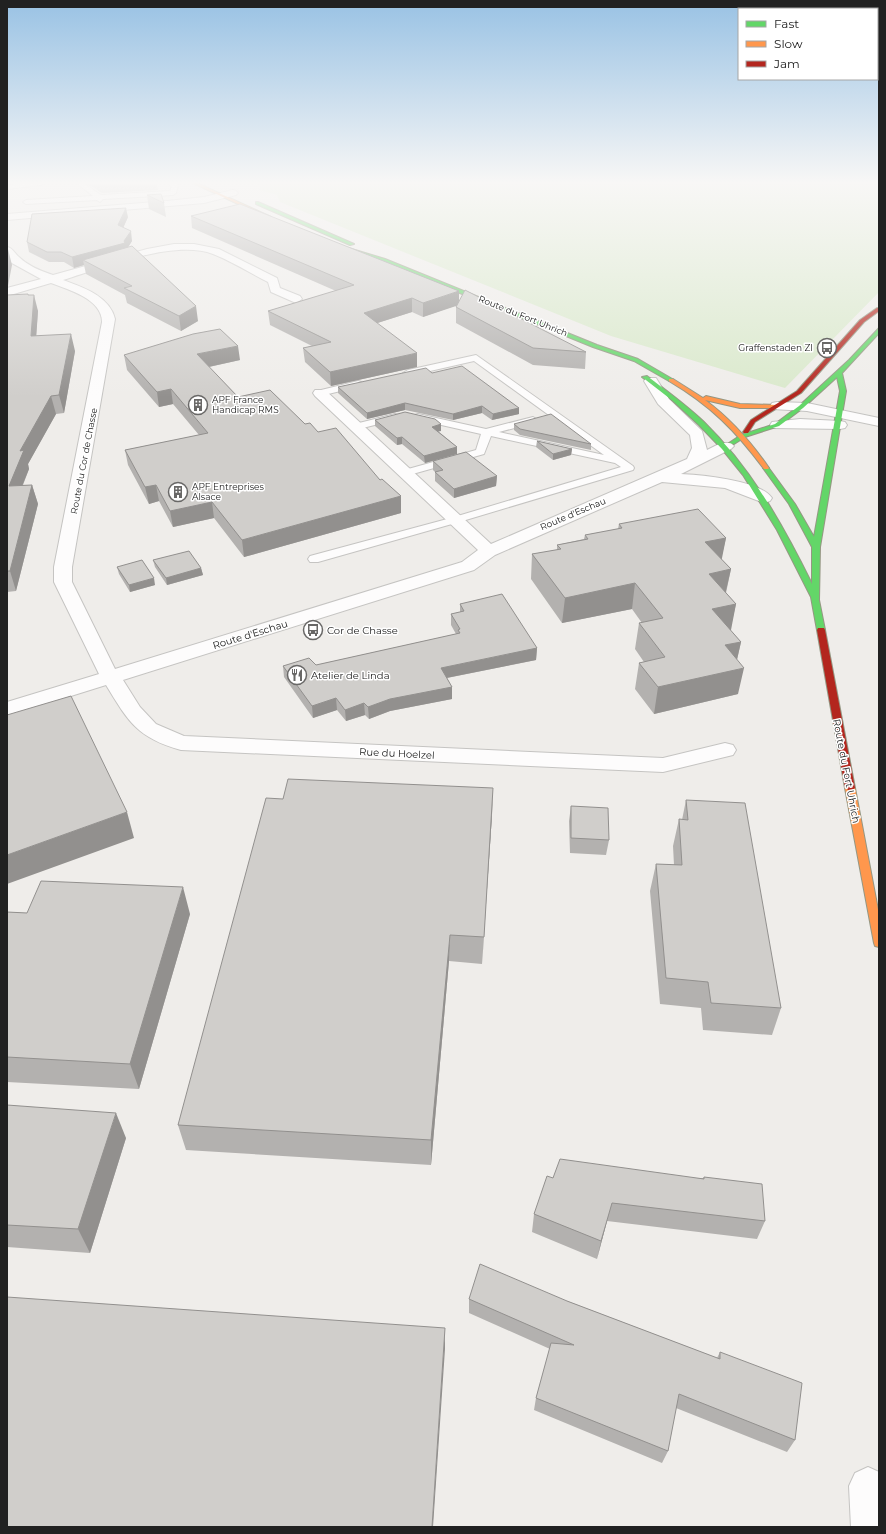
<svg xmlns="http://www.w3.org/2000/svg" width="886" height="1534" viewBox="0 0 886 1534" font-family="Montserrat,sans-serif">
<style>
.grass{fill:#dae9cc}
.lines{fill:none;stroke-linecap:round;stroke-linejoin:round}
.lane-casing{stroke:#c5c4c2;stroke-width:2}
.street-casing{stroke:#c5c4c2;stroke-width:2}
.fast-casing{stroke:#959783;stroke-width:2}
.slow-casing{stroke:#959783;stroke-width:2}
.jam-casing{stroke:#959783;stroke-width:2}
.lane{fill:#fdfcfc;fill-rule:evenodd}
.street{fill:#fdfcfc;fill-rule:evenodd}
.fast{fill:#63d668;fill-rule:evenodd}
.slow{fill:#ff974d;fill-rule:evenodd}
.jam{fill:#b3261e;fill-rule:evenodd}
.wall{fill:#b3b1af}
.shaded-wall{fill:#92908e}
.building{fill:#d0cecb;stroke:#92908e}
.labels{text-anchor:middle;stroke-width:3;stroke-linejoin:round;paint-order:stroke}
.far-street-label{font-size:9px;fill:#212121;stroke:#fff}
.far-poi-label{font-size:9px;fill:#212121;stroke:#fff;text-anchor:start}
.poi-label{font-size:10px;fill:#212121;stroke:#fff;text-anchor:start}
.street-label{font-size:10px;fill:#212121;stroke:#fff}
</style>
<rect width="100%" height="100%" fill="#efedea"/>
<path class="grass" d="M268 183H879V292L785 388 611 336 280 202 277 195 260 190V184Z"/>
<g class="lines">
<defs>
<path id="lane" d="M28 183H44L41 185 7 189V185Z
M79 183H83L101 195 170 191 172 186 168 183H175L178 185 176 193 173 195 103 199 100 202 97 200 26 204 23 202 26 200 93 196 79 185Z
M476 355 633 466 634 468 633 470 459 522 318 562H310L308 559 310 556 451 518 621 467 615 463 491 436 484 454 409 475H401L400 473 401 471 476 450 481 434 415 419 413 417 415 415 418 414 486 429 533 417 538 420 537 422 499 432 604 455 474 361 408 376 403 373 408 370Z
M358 381 361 382V386L320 396 315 393 317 391Z
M395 414 398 415 400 417 398 419 355 430 350 427 351 425Z"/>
<path id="street" d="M233 190 236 191 238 193 236 195 204 203 7 220V214L167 201 204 197Z
M174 244H194L219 249 277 278 280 288 300 296 302 299 296 303 271 292 268 282C250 273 231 261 213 254 174 239 102 268 63 280 82 287 110 296 115 319L72 567V582L115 669 462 562 478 550 315 396 313 393 315 390H325L491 544 687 459 692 448 690 435 658 404 644 381 646 378H656L669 399 702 431 707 450 721 443H731L734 446 731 449 681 474C701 475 760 480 772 498L770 501 764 503 725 488 662 482 495 555 474 570 123 680 140 707 156 724 184 736 663 758 725 743 733 745 736 750 733 755 663 772 181 750C137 738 128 721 106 685L7 716V702L99 674 54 582V567L102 322C102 299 69 290 51 283L7 296V288L41 279 10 262 7 257V247C13 248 14 253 19 257 28 266 41 271 53 275L147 249Z
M777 402 807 403 879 418V426L807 411 772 409 770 406 772 403Z
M800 419 840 421 845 422 847 425 845 428 840 429 772 428 770 425 772 422Z
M868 1467 879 1472V1527H851L849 1486 855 1473Z"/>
<path id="fast" d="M256 202H258L354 244 350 245 256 204Z
M332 243 385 259 597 345 638 359 674 380 669 381 634 361 593 347 381 261 332 245Z
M879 328V333L842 373 846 391 820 547 819 600 825 630 821 632 817 630 811 597 777 530 743 475 722 449 699 425 673 401 642 377 647 376C667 391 686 405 704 422 751 468 783 525 812 584V547L789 504 763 468 768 467 795 504 814 537 840 391 837 377 803 408 779 426 745 437 734 444 729 443 741 435 775 424 799 406 849 360Z"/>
<path id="slow" d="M193 183H197L271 217 268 218Z
M669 379H673L703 398 706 396 740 404 778 405 779 406 776 408H740L705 400C731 419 751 442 769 468L768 469H764C735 430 711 406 669 381Z
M850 785 855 788 879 915V947L875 946 874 943 845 788Z"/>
<path id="jam" d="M877 308H879V311L864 322 801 393 755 422 748 433H744L743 432 751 420 797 391 860 320Z
M818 628H824L825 630 855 788 850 791 845 788 817 630Z"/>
</defs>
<use href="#lane" class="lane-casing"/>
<use href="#street" class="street-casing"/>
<use href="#fast" class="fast-casing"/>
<use href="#slow" class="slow-casing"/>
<use href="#jam" class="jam-casing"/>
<use href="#lane" class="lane"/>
<use href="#street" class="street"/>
<use href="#fast" class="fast"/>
<use href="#slow" class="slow"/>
<use href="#jam" class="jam"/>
</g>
<path class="wall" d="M86 183H156L158 190 102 193Z
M147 195 164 203 166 217 149 209Z
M191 216 459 302 586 352 585 369 533 365 456 323V307L457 305 423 317 412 312 377 323 417 367 331 386 305 362 303 348 312 346 270 325 268 311 336 291 192 228Z
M128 217 123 228 132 241 128 247 198 321 181 331 127 303 125 295 86 274 84 265 74 268 64 262H49L29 252 27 242Z
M7 295H28L38 311 36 336 75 351 64 413 56 414 28 464 29 469 23 485H32L38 504 16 591 7 592Z
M124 355 240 360 209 367 238 397 305 424 318 432 401 496V513L244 557 214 518 173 527 159 501 149 504 128 465 125 450 199 435 173 404 159 407 127 370Z
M432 373 519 408V414L492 420 482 413 453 420 405 410 367 419 338 393V387Z
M375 420 441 424V431H438L457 447V454L425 463 402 444 397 445 375 426Z
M514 424 591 444V450L520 435 514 430Z
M537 441 572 449 571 455 553 460 536 447Z
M433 461 497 476 496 486 454 498 435 481V472L433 470Z
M619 524 726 538 721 559 731 569 726 593 736 604 730 630 741 642 737 660 738 694 654 714 635 689 639 663 644 662 635 649 639 623H642L632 609 562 623 531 579 532 554 557 550V545L584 539 585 535 618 529Z
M153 560 201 568 203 575 167 585 155 567Z
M117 567 155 585 130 592 119 574Z
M460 604 537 648 536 660 447 678 452 687V699L390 711 369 719 365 715 346 721 337 710 313 718 284 677 283 666 316 665 456 634 451 625V614L460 612Z
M686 800 781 1008 772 1035 703 1030 701 1008 660 1004 650 891 656 864 674 865 673 846 679 819 682 820Z
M571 806 609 840 606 855 570 853 569 821Z
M492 815 482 964 449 961 431 1165 186 1150 178 1125Z
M7 912 27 913 190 914 139 1089 7 1082Z
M7 1105 126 1138 90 1253 7 1247Z
M704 1177 765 1221 757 1239 607 1221 597 1259 532 1232 534 1214 553 1178H703Z
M469 1299 567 1301 717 1358 720 1352 795 1440 787 1452 676 1408 668 1451 662 1463 534 1410 536 1398 550 1349 469 1313Z"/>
<path class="shaded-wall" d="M126 208 128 217 120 235 118 225Z
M131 231 132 241 127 249 83 260 84 265 74 268 72 257 124 241Z
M8 249 12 265 8 286 7 287V255Z
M459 291V305L423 317V303Z
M34 295 38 311 35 354 31 336Z
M412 298V312L365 327 364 313Z
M196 306 198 321 181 331 179 316Z
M71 334 75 351 64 413 59 395Z
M238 346 240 360 199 369 197 354Z
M417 353V367L331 386 330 372Z
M171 389 173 404 159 407 157 392Z
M51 396 56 414 28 464 29 469 14 506 9 486 20 451Z
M405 403V410L367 419V413Z
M482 406V413L453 420V414Z
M519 408V414L492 420 493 414Z
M441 424V431L432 433V427Z
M402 437V444L397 445V438Z
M457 447V454L425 463 424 456Z
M572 449 571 455 553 460V454Z
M497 476 496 486 454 498V489Z
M32 485 38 504 16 591 10 571Z
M156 485 159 501 149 504 145 487Z
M401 496V513L244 557 242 540Z
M212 502 214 518 173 527 170 511Z
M726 538 721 563 705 542Z
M201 568 203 575 167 585 166 578Z
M731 569 725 595 709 574Z
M154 578 155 585 130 592 129 585Z
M635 583 632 609 562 623 565 598Z
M736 604 731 630 707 635 712 609Z
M741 642 735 668 725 645Z
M537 648 536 660 441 679V668Z
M744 668 738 694 654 714 658 687Z
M452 687V699L390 711 369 719 368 707 390 699Z
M336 698 337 710 313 718 312 706Z
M364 703 365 715 346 721 345 710Z
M493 788 492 815 482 964 484 937Z
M127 812 134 838 7 884V855Z
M183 887 190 914 139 1089 130 1064Z
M450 935 449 961 431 1165V1140Z
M116 1113 126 1138 90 1253 78 1229Z
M612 1203 607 1221 597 1259 601 1241Z
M445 1328V1349L433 1527H432Z"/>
<path class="building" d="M161 194 164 203 147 195Z
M240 204 459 291 423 303 412 298 364 313 417 353 330 372 303 348 331 342 268 311 354 285 191 216Z
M126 208 118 225 131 231 124 241 125 243 72 257 61 252H47L27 242 32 214Z
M132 246 196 306 179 316 124 288 132 286 83 260Z
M465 290 586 352 533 348 456 307Z
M28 294V295H34L31 336 71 334 59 395 51 396 20 451 24 450 9 486 32 485 10 571H7V295Z
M220 329 238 346 197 354 238 397 270 390 305 424 310 423 318 432 336 428 380 480 382 479 401 496 242 540 212 502 170 511 156 485 145 487 125 450 208 433 171 389 157 392 124 355 193 334Z
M462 366 519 408 493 414 482 406 453 414 405 403 367 413 338 387 426 368 432 373Z
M405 412 435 419 441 424 432 427 457 447 424 456 402 437 397 438 375 420Z
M551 414 591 444 520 429 514 424Z
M537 441 572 449 553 454Z
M466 452 497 476 454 489 435 472 443 470 433 461Z
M698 509 726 538 705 542 731 569 709 574 736 604 712 609 741 642 725 645 744 668 658 687 639 663 665 657 639 623 663 618 635 583 565 598 532 554 561 549 557 545 588 539 585 535 622 528 619 524Z
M189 551 201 568 166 578 153 560Z
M142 560 154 578 129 585 117 567Z
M502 594 537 648 441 668 452 687 390 699 368 707 364 703 345 710 336 698 312 706 283 666 309 658 316 665 460 633 458 630 460 629 451 614 464 611 460 604Z
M71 696 127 812 7 855V715Z
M288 779 493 788 484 937 450 935 431 1140 178 1125 266 798 283 799Z
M686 800 745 803 781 1008 711 1003 708 982 666 978 656 864 682 865 679 819 688 820Z
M571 806 608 808 609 840 571 838Z
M41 881 183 887 130 1064 7 1057V912L27 913Z
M7 1105 116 1113 78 1229 7 1225Z
M560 1159 704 1179V1177L762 1184 765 1221 612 1203 601 1241 534 1214 547 1176 553 1178Z
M480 1264 567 1301 720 1359V1352L802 1383 795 1440 679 1394 668 1451 536 1398 551 1343 574 1345 469 1299Z
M7 1297 445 1328 432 1527H7Z"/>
<linearGradient id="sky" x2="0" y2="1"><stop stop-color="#99c2e4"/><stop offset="0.46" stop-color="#f8f7f6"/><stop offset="1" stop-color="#f8f7f6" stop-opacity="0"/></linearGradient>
<rect width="886" height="397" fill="url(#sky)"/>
<defs>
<symbol id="bus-ring" viewBox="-11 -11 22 22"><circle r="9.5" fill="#fff" stroke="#696867" stroke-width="1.5"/><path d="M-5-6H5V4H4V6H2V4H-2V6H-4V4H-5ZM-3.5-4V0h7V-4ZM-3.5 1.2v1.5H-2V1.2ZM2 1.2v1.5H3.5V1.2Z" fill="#696867"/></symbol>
<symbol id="building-ring" viewBox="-11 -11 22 22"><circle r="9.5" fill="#fff" stroke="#696867" stroke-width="1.5"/><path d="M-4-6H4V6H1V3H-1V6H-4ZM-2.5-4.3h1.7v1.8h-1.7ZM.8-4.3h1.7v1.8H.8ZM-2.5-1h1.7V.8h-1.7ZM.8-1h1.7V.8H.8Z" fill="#696867"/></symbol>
<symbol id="restaurant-ring" viewBox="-11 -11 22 22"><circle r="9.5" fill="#fff" stroke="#696867" stroke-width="1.5"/><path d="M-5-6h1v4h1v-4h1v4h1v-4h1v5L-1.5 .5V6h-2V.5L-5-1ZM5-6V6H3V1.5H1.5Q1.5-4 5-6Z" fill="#696867"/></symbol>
</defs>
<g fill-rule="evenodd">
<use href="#bus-ring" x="816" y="337" width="22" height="22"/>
<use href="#building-ring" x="187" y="394" width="22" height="22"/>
<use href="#building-ring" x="167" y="481" width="22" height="22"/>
<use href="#bus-ring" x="302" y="619" width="22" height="22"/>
<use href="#restaurant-ring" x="286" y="664" width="22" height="22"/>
</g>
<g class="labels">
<g class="far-street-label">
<text transform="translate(523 316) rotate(22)" y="3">Route du Fort Uhrich</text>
<text transform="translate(84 461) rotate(-79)" y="3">Route du Cor de Chasse</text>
<text transform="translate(573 514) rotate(-23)" y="3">Route d'Eschau</text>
</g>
<g class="far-poi-label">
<text x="813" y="351" text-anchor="end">Graffenstaden ZI</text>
<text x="212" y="403">APF France<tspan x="212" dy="10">Handicap RMS</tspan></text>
<text x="192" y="490">APF Entreprises<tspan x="192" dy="10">Alsace</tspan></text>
</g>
<g class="poi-label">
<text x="327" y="634">Cor de Chasse</text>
<text x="311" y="679">Atelier de Linda</text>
</g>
<g class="street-label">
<text transform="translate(250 634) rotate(-17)" y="4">Route d'Eschau</text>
<text transform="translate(397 753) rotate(3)" y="4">Rue du Hoelzel</text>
<text transform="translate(847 771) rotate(79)" y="4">Route du Fort Uhrich</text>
</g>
</g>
<rect width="886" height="1534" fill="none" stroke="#212121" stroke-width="16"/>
<rect x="738" y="8" width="140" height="72" fill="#ffffff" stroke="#a6a6a6"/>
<rect x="746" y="21" width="20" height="6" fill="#63d668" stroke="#a6a6a6"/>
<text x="774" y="28" font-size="12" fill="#212121">Fast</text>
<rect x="746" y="41" width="20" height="6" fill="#ff974d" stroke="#a6a6a6"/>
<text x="774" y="48" font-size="12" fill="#212121">Slow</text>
<rect x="746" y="61" width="20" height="6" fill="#b3261e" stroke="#a6a6a6"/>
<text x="774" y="68" font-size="12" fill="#212121">Jam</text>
</svg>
